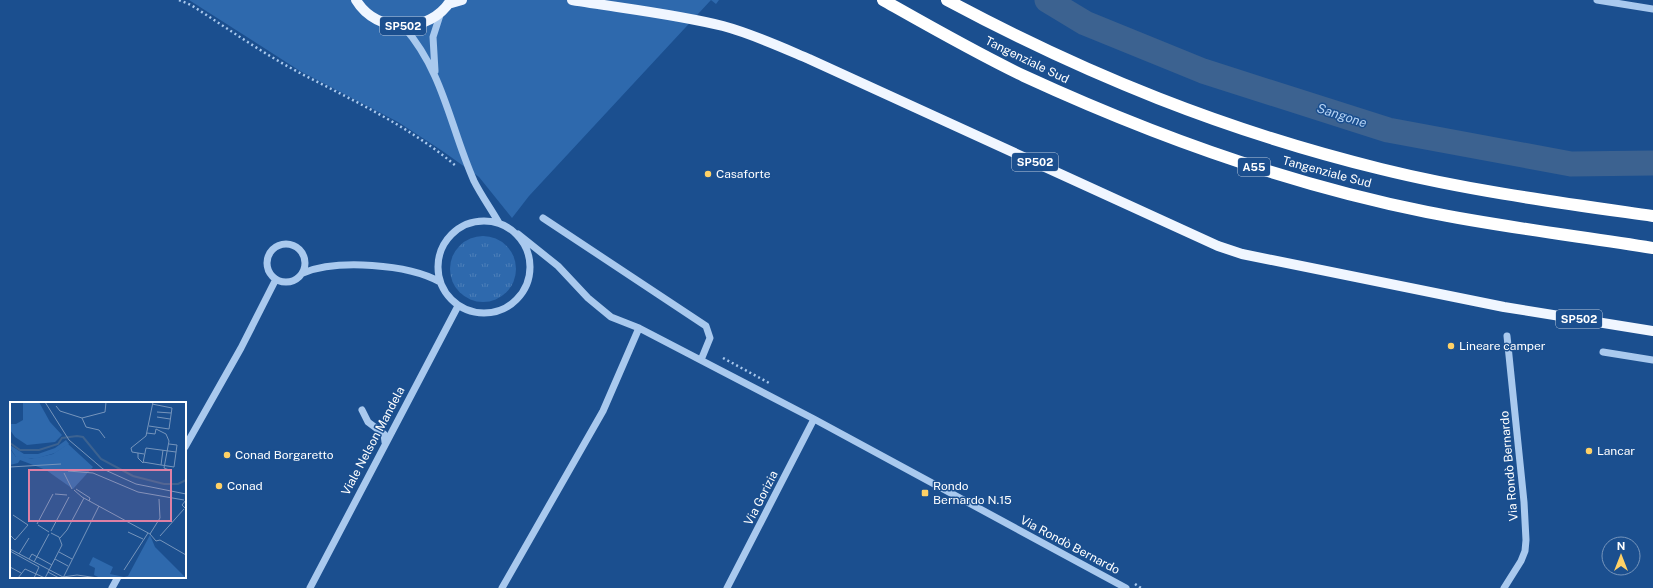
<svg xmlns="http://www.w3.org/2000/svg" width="1653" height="588" viewBox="0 0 1653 588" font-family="'Public Sans',sans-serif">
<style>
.grass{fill:url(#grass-tufts)}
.garden{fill:#2e69ad}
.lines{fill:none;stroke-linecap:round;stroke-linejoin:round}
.river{stroke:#3c6290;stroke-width:25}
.path{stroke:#a9c9ee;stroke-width:2.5;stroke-dasharray:2 3;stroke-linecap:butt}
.minor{stroke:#a9c9ee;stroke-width:7}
.major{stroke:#f0f6ff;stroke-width:10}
.highway{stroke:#fff;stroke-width:12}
.poi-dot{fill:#ffd166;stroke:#1b4f8f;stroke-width:1.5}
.labels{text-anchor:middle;stroke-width:3;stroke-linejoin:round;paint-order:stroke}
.shield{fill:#1b4f8f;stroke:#bbcadd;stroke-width:1}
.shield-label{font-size:11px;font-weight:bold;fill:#fff}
.street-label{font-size:12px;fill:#fff;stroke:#1b4f8f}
.poi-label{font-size:12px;fill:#fff;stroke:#1b4f8f;text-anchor:start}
.water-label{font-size:13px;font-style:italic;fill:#b5d3f5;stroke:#1b4f8f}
.inset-river{fill:none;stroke:#3c6290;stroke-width:2}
.inset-road{fill:none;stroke:#7695bc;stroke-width:1}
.view{fill:#dd80a5;fill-opacity:0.15;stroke:#dd80a5;stroke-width:2}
.inset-edge{fill:none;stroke:#fff;stroke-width:2}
</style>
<defs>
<pattern id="grass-tufts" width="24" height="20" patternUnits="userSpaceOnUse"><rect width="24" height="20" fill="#2e69ad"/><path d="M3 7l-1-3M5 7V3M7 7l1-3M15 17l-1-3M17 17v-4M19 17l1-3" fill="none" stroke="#4d80b9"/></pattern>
</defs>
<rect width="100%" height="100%" fill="#1b4f8f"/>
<path class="grass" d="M450 269a33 33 0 1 1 66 0a33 33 0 1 1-66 0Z"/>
<path class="garden" d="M189 0H719L716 4 711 0 529 196 512 218 479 177 441 150 398 122 300 71Z"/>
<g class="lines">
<path class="river" d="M1047 0 1085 23 1203 71 1388 130 1571 164 1653 163"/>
<path class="path" d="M179 0 191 5C227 28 262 53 300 73 354 101 409 126 456 166
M723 358 771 384
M1135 584 1141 588"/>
<path class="minor" d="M1597 0 1653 9
M404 27C444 73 450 127 474 181 481 195 491 209 499 223
M435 71 433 37 441 12
M543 218 706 326 710 338 701 360
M438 267a46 46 0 1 1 92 0a46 46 0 1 1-92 0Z
M518 234 558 266 588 298 611 317 639 328 814 419 1126 588
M267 263a19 19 0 1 1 38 0a19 19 0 1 1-38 0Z
M303 273C337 259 408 264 440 282
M1603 352 1653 360
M362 410 368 422 384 434 385 442
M185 447 241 348 276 279
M112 588 118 577
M310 588 458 306
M502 588 603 411 639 328
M727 588 814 419
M1504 588 1521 561 1525 551 1526 540 1524 502 1507 336"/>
<path class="major" d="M356 0C377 35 430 34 451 0
M572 0C620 8 676 14 723 26 753 34 781 47 809 59L1218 246 1242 254 1504 307 1653 331
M448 4 462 0"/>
<path class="highway" d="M883 0C929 26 976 53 1024 76 1152 135 1287 184 1427 212 1501 227 1578 236 1653 248
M947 0C1087 75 1226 131 1381 169 1470 191 1562 203 1653 216"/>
</g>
<g class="poi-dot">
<circle cx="708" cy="174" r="4"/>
<circle cx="1451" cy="346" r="4"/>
<circle cx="1589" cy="451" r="4"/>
<circle cx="227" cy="455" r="4"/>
<circle cx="219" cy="486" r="4"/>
<rect x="921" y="489" width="8" height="8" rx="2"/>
</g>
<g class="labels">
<g class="shield">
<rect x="380" y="17" width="46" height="18" rx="3"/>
<rect x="1012" y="153" width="46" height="18" rx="3"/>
<rect x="1238" y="158" width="32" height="18" rx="3"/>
<rect x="1556" y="310" width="46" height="18" rx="3"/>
</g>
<g class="shield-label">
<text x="403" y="30">SP502</text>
<text x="1035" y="166">SP502</text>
<text x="1254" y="171">A55</text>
<text x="1579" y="323">SP502</text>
</g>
<g class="street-label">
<text transform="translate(1027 60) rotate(26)" y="4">Tangenziale Sud</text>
<text transform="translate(1327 172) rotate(15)" y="4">Tangenziale Sud</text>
<text transform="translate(373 441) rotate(-62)" y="4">Viale Nelson Mandela</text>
<text transform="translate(1509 466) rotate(-95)" y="4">Via Rondò Bernardo</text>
<text transform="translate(761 498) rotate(-63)" y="4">Via Gorizia</text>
<text transform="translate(1070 545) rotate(28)" y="4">Via Rondò Bernardo</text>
</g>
<g class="poi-label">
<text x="716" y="178">Casaforte</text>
<text x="1459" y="350">Lineare camper</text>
<text x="1597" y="455">Lancar</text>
<text x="235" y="459">Conad Borgaretto</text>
<text x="227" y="490">Conad</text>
<text x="933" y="490">Rondo<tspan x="933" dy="14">Bernardo N.15</tspan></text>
</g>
<g class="water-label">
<text transform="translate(1342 115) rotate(18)" y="5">Sangone</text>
</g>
</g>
<g transform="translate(10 402)">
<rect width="176" height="176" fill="#1b4f8f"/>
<path d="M140 133 145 145 176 176H90L84 173 85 166 79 163 83 155 103 165 100 172 114 175 118 174Z" fill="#2e69ad"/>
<path d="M13 0H29L40 20 52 33 45 40 17 43 5 35 0 28V22H6L13 18ZM56 38 59 42 45 51 25 57 6 55 0 46V43L14 52H28L45 46Z" fill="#2e69ad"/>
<path d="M58 42 83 65 63 87 36 68 18 61 10 58 8 61 0 63V47L6 55 11 54 22 57 43 52Z" fill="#2e69ad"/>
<path class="inset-river" d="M0 41 10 48H29L48 42 52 36 67 34 73 35 91 57 123 74 154 82H168L176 78"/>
<path class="inset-road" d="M35 0 59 38 93 67 126 82 176 92M46 4 50 9 72 16 95 10 96 0M147 10 161 11M147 15 160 17M72 16 76 25 89 28 95 36M139 24 159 27 162 6 142 2M137 31 145 32 146 27 156 32 159 39 154 66 162 69M128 51V56L133 61 136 46 166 50M134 52 122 50 121 46 136 34 143 0M133 60 151 63 153 48M151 63 164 65 167 43 159 42M0 65 51 62M58 69 83 71 128 90 174 98M54 71 62 87M66 87 80 96 79 99M64 88 72 95 140 132 146 139 150 138 176 153M45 92 57 93M176 98 172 103 176 107M27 122 43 92M28 123 39 130M41 129 59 95M118 130 133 137M140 132 150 116 149 97M0 133 5 138 18 123 3 113M150 134 174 107M50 136 57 128 74 96M0 147 53 175M0 149 29 165M49 150 62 157M9 152 19 136M19 157 22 152 42 163M45 157 58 164M24 160 39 132M0 165 11 171M114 168 138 131M38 170 49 176M53 175 67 173 88 176M8 176 15 167 35 176M24 176 29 165M35 176 52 143 49 135 41 131M53 176 89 104"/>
<path class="view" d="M19 68H161V119H19Z"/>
<rect width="176" height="176" class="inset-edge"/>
</g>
<g transform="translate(1621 556)"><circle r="19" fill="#1b4f8f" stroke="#7695bc"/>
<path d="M0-3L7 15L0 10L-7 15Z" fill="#ffd166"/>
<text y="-6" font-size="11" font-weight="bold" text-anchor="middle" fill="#ffffff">N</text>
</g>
</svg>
